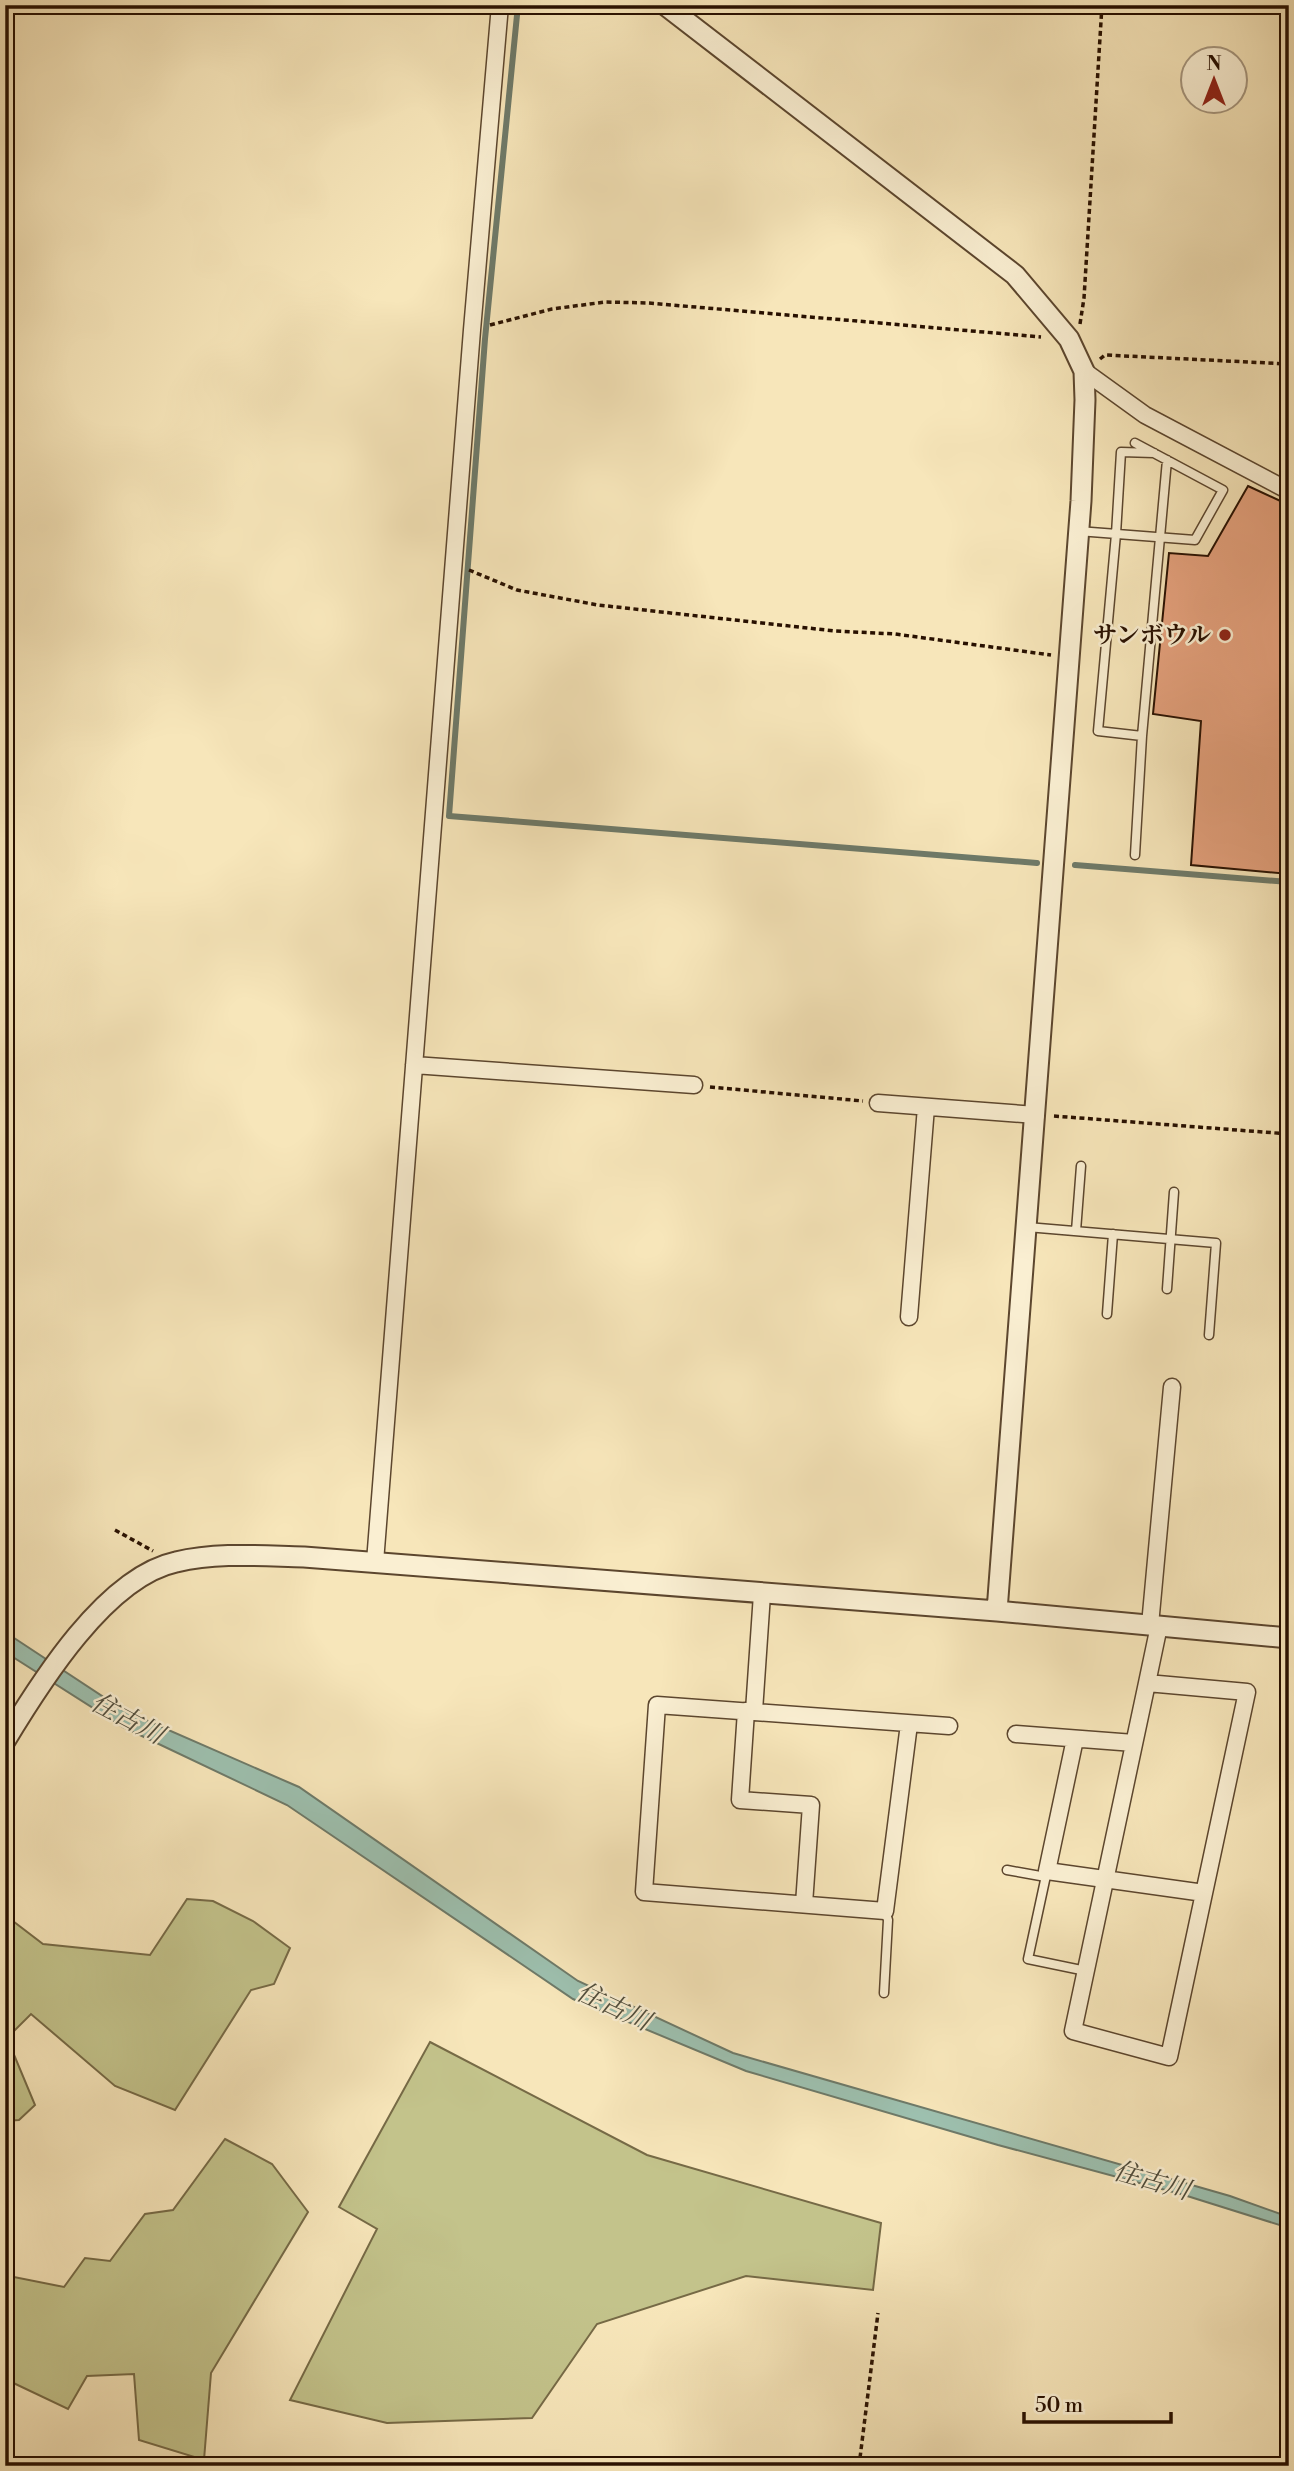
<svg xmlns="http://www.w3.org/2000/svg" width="1294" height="2471" viewBox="0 0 1294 2471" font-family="'Libre Bodoni','Noto Serif JP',serif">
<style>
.green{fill:#c3c38b;stroke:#766a46;stroke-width:2}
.water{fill:#9dc0af;stroke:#6e7a69;stroke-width:2}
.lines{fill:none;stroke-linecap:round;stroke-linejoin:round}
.stream{stroke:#6e7a69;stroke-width:6}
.building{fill:#e5a17d;stroke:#281000;stroke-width:2}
.service-casing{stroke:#5c462e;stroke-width:11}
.minor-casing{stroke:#5c462e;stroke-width:19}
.tertiary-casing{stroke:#5c462e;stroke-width:23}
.path{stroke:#281000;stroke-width:3.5;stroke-dasharray:5 3.5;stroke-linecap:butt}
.service{stroke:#faefd2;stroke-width:8}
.minor{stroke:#faefd2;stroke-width:16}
.tertiary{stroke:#faefd2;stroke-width:19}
.poi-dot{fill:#8f2418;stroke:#faefd2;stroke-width:2.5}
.labels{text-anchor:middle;stroke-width:5;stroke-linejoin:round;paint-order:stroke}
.poi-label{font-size:24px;font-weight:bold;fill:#281000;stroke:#faefd2;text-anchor:end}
.water-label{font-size:26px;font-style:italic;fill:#514e3d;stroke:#faefd2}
</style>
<rect width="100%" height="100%" fill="#f7e6ba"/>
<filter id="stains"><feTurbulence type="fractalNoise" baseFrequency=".00286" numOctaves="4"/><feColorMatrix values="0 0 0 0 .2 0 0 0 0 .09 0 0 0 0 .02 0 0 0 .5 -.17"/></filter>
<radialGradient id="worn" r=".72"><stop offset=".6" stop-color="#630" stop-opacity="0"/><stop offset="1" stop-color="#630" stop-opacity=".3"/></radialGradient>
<path class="green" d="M187 1899 213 1901 253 1921 290 1948 274 1984 251 1990 175 2110 115 2086 31 2014 7 2038 35 2105 19 2120 5 2121V1915L43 1944 150 1955Z
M430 2042 647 2155 881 2223 873 2290 746 2276 597 2324 532 2418 387 2423 290 2400 377 2229 339 2207Z
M225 2139 272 2164 308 2212 211 2373 204 2460 139 2440 134 2374 87 2376 68 2409 5 2379V2279L14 2277 64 2287 85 2258 110 2261 145 2214 173 2210Z"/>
<path class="water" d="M5 1632 125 1711 299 1787 578 1981 733 2053 1230 2196 1289 2217V2228L1184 2195 998 2145 746 2071 573 1999 287 1805 123 1727 5 1652Z"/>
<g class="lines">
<path class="stream" d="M518 5 485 339 449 816 1037 863
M1075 865 1289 882"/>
</g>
<path class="building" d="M1248 486 1289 505V874L1191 865 1201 721 1153 714 1169 553 1208 556Z"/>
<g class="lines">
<defs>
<path id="service" d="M1078 531 1195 540 1223 490 1135 443
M1142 736 1167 460
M1135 855 1142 736 1098 731 1116 534 1121 452 1154 453
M1027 1227 1216 1243 1209 1335
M1076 1231 1081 1166
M1167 1289 1174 1192
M1107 1314 1113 1234
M1007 1870 1046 1877
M1047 1871 1028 1959 1086 1971
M884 1993 888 1920 885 1911"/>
<path id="minor" d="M1084 371 1145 415 1289 491
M414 1065 694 1085
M878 1103 1036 1115
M909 1317 926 1107
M375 1562 472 330 500 5
M1150 1625 1172 1387
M1147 1683 1247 1692 1169 2057 1073 2031Z
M1147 1683 1159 1626
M746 1711 740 1800 811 1805 804 1904
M754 1711 762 1594
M909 1724 885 1911 644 1892 657 1705 949 1726
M1016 1734 1134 1743
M1075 1739 1047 1871 1204 1893"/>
<path id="tertiary" d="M665 5 1015 275 1069 339 1084 371 1085 400 1081 501 997 1611
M5 1741C40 1683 106 1577 176 1562 218 1552 261 1556 304 1557L997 1611 1289 1638"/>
</defs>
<use href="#service" class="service-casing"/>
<use href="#minor" class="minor-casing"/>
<use href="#tertiary" class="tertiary-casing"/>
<path class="path" d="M1080 324 1084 298 1102 5
M490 325 552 309 605 302 649 303 1041 337
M1100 359 1105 355 1289 364
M469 570 517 590 598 605 835 631 895 634 1051 655
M710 1087 863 1101
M1054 1116 1289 1134
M115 1530 153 1551
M859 2466 878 2313"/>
<use href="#service" class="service"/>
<use href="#minor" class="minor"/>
<use href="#tertiary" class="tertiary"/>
</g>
<circle class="poi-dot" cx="1225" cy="635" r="7"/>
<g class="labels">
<g class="poi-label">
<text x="1211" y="643">サンボウル</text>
</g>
<g class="water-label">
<text transform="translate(128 1718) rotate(28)" y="9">住古川</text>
<text transform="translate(614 2006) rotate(25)" y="9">住古川</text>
<text transform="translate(1152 2180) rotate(16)" y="9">住古川</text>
</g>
</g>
<rect width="1294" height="2471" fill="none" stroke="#f7e6ba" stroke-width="28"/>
<rect x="7" y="7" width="1280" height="2457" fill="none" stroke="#281000" stroke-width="3.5"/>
<rect x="14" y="14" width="1266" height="2443" fill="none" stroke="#281000" stroke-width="2"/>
<g transform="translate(1214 80)"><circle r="33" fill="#faefd2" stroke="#a6967e" stroke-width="2"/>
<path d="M0-5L12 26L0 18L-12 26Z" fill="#8f2418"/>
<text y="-10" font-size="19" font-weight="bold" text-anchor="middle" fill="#281000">N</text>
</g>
<path d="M1024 2412v10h147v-10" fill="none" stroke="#281000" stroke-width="3.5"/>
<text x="1035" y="2412" font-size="21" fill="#281000" stroke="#faefd2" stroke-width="5" paint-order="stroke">50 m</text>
<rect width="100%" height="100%" filter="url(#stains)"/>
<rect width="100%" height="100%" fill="url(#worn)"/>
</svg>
